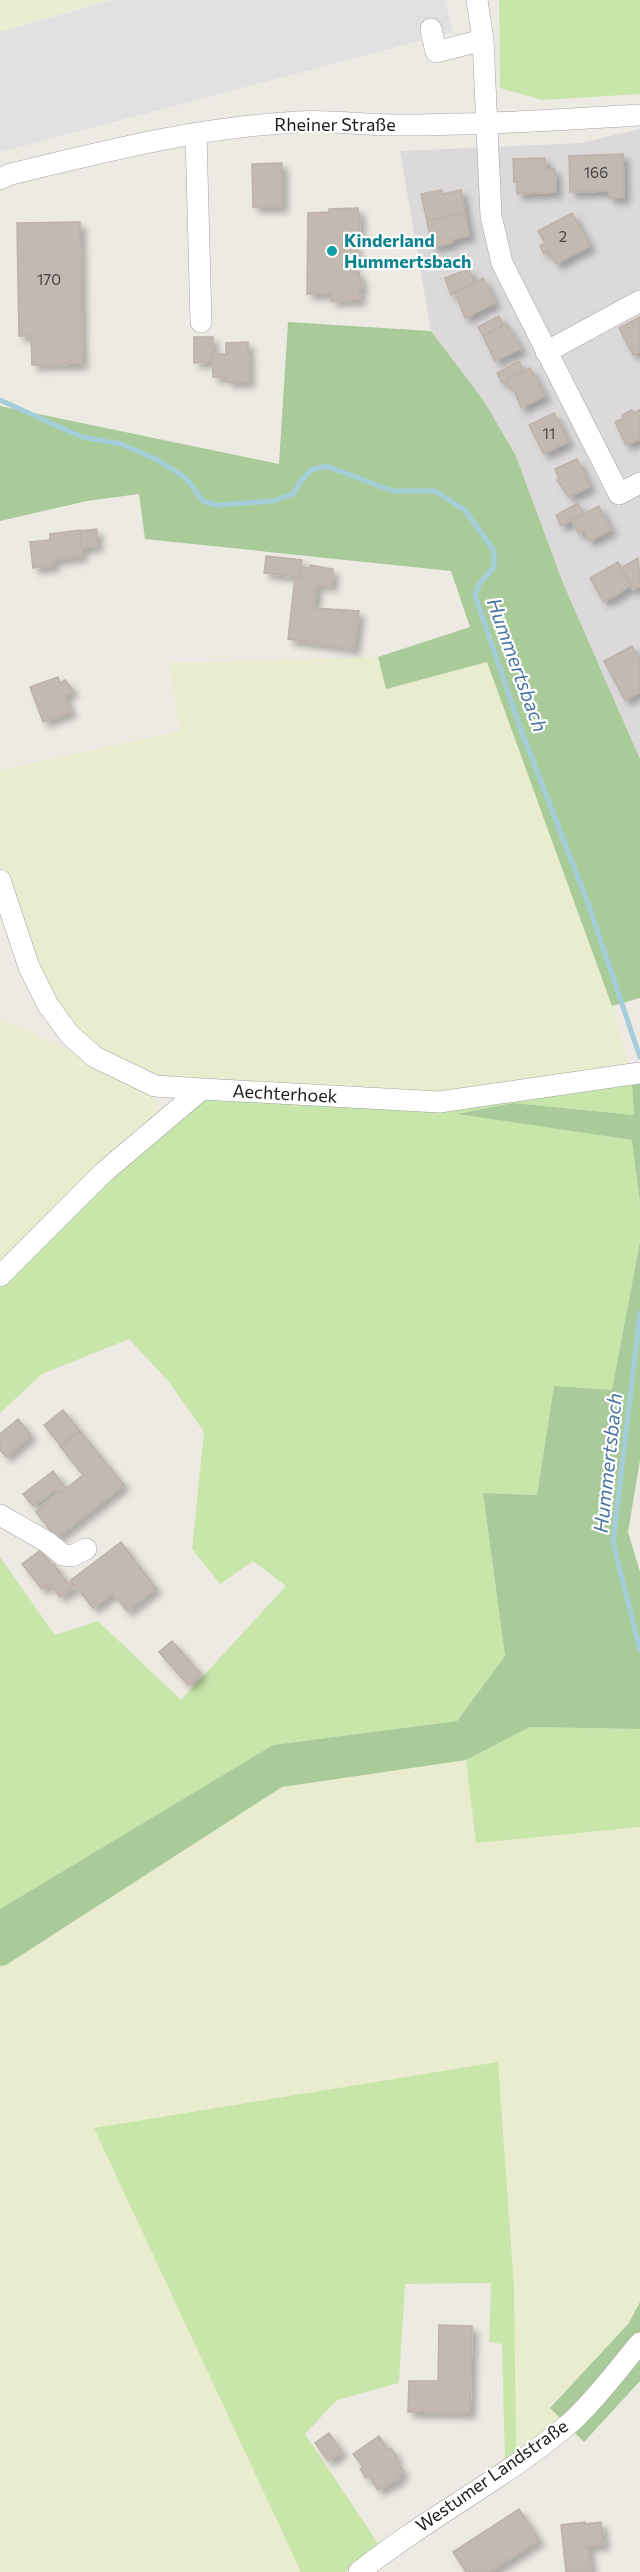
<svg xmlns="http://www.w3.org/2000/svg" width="640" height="2572" viewBox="0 0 640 2572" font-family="Commissioner,sans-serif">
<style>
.residential{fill:#dbd9d9}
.farmland{fill:#e9ecce}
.grass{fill:#c8e6aa}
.forest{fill:#a8cb99}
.parking{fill:#e0e0e0}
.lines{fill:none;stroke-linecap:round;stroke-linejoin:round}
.stream{stroke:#a5cdd9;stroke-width:5}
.building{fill:#c2b9b2;stroke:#beb1a6;stroke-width:1.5;filter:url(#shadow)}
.minor-casing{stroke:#a3a3a3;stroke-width:22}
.minor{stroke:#fff;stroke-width:21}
.culture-dot{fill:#0f9aa8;stroke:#fff;stroke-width:2}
.labels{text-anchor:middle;stroke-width:4.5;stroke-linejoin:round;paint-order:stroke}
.number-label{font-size:15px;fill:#464342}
.street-label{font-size:18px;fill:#1c1c1c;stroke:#fff}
.culture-label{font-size:18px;font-weight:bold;fill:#0d838f;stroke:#fff;text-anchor:start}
.water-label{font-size:20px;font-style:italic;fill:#4b76a0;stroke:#fff}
</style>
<defs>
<filter id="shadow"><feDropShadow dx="5.5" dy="5.5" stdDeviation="3" flood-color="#0004"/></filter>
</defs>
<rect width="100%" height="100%" fill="#edeae3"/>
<path class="residential" d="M640 129V759L563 583 516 456 484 401 431 331 400 151 581 143Z"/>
<path class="farmland" d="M0 0H108L0 31Z
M378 657 386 689 487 662 612 1006 630 1069 438 1096 158 1078 98 1050 70 1026 32 962 0 864V770L180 731 169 663Z
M0 1018 155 1092 157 1118 0 1269Z
M466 1760 476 1843 640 1827V2302L629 2323 550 2407 560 2417 516 2452 514 2286 95 2128 301 2572H0V1966L6 1965 282 1787Z"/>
<path class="grass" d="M499 0H640V94L542 100 500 88Z
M632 1085 634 1115 513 1103 459 1114 633 1140 640 1203V1241L612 1391 554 1387 537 1495 483 1493 505 1656 457 1721 273 1745 0 1909V1557L55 1635 98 1621 181 1700 286 1586 253 1561 220 1584 192 1549 204 1432 169 1382 129 1339 42 1374 0 1413V1287L113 1173 207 1096 436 1109Z
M530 1727 640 1729V1827L476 1843 466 1760Z
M498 2062 514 2286 516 2452 505 2463 502 2344 489 2342 491 2283 405 2284 399 2383 337 2400 305 2434 379 2545 345 2572H301L94 2128Z"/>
<path class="forest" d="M288 322 431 331 484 401 516 456 563 583 640 759V998L612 1006 487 662 386 689 378 657 470 627 451 571 145 539 139 494 87 501 0 521V406L279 464Z
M640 1084V1203L632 1140 457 1114 513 1103 634 1115 632 1085Z
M640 1241V1460L628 1532 640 1572V1729L530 1727 466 1760 282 1787 6 1965 0 1966V1909L273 1745 457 1721 505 1656 483 1493 537 1495 554 1386 612 1390Z
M640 2302V2381L584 2442 550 2408 629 2323Z"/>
<path class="parking" d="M113 0H445L453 32 0 152V32Z"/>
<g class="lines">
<path class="stream" d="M0 400 82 437 121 444 156 459 186 478 203 501 216 505 273 501 293 494 301 481 311 470 326 466 393 491H435L465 510 494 551V567L480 583 475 595 520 727 589 906 640 1057
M640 1313 613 1543 640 1650"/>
</g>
<path class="building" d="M623 154 624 198H609V191L570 192 569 156Z
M545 158 546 169H555L556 192 517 194V182H514L513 159Z
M282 163V207H253L252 164Z
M442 190V194L461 190 465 213 427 221 421 194Z
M358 208 360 220 359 237H351L352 245 356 246 357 263 352 265V272H359L362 288 359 289 360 300 331 301V294H307L308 213 329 212V209Z
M465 213 469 236 451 240 452 243 432 247 427 221Z
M572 213 590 246 556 264 549 251 544 254 540 246 545 243 538 231Z
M80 222 82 364 32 365 31 336H19L17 223Z
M469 269 474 283 451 295 445 278Z
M483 278 495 303 465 318 455 292Z
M499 316 503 325 483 336 478 327Z
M640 317V351L633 355 619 328Z
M506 324 521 349 495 361 483 336Z
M194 337H213L212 362 194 363Z
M248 342 249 382H227V377H213L212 354H226V343Z
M519 361 524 371 502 383 497 373Z
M530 368 545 396 521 408 514 389 512 390 506 380Z
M632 410 633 413 640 410V439L626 445 615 422 624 418 622 415Z
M554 413 568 442 544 454 529 425Z
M577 459 590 487 569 497 557 480 559 479 555 469Z
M578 503 583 514 561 526 556 515Z
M599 506 611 530 589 541 584 531 579 534 571 520Z
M97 529V546L81 548 80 531Z
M80 530 82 556 53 560 54 566 33 568 30 542 50 540V534Z
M266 556 302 560 300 577 264 573Z
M638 558 640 586 633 590 621 568Z
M618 562 631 585 613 597 603 601 590 578Z
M310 565 333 569 332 586 317 584 314 608 359 611 354 649 288 639 295 577H300L301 567 310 568Z
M632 646 640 660V692L625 700 604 661Z
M58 677 60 683 65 680 73 690 65 696 71 712 43 722 30 687Z
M63 1410 80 1431 61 1446 44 1425Z
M18 1419 31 1435 6 1457 0 1450V1434Z
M80 1431 124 1485 56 1538 36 1512 83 1475 60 1446Z
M53 1471 66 1488 58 1494 55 1489 33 1506 23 1494Z
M121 1542 156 1588 127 1611 113 1593 93 1608 71 1580Z
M42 1549 44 1551 42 1552 52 1565 54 1564 68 1584 71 1581 75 1586 60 1597 50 1584 42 1589 22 1564Z
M172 1641 201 1674 188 1685 159 1652Z
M439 2325 472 2326 470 2413 408 2412 409 2381H438Z
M329 2433 342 2452 328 2461 315 2443Z
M379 2436 388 2450 391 2448 397 2457 394 2459 404 2472 399 2475V2479L378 2490 369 2476 366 2478 360 2469 363 2467 353 2454Z
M519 2509 539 2540 490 2572H466L453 2552Z
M585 2522V2524L601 2522 604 2544 588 2546 591 2572H566L561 2525Z"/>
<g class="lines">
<defs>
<path id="minor" d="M477 0 483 40 491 216 502 263 619 494 640 483
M431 29 436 52 483 40
M196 133 201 322
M0 179 11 174C106 151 200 127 298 122 330 120 362 125 394 125 476 125 558 120 640 115
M546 352 640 301
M0 880 29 967 48 1005 70 1035 95 1057 155 1086 202 1089
M0 1276 104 1172 202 1089 439 1102 640 1073
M0 1515 47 1542 63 1555 72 1556 86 1549
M359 2572C426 2518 505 2479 570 2423 594 2402 619 2368 640 2343"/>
</defs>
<use href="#minor" class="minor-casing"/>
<use href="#minor" class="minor"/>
</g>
<circle class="culture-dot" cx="332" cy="251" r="6"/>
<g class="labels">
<g class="number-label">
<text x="596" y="178">166</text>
<text x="563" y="242">2</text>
<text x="49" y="285">170</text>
<text x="549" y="439">11</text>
</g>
<g class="street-label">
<text x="335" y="131">Rheiner Straße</text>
<text transform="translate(285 1094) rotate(3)" y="6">Aechterhoek</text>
<text transform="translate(492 2476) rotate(-35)" y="6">Westumer Landstraße</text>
</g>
<g class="culture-label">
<text x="344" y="247">Kinderland<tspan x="344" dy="21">Hummertsbach</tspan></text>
</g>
<g class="water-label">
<text transform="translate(517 665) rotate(70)" y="7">Hummertsbach</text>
<text transform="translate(608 1463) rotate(-84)" y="7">Hummertsbach</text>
</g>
</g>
</svg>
